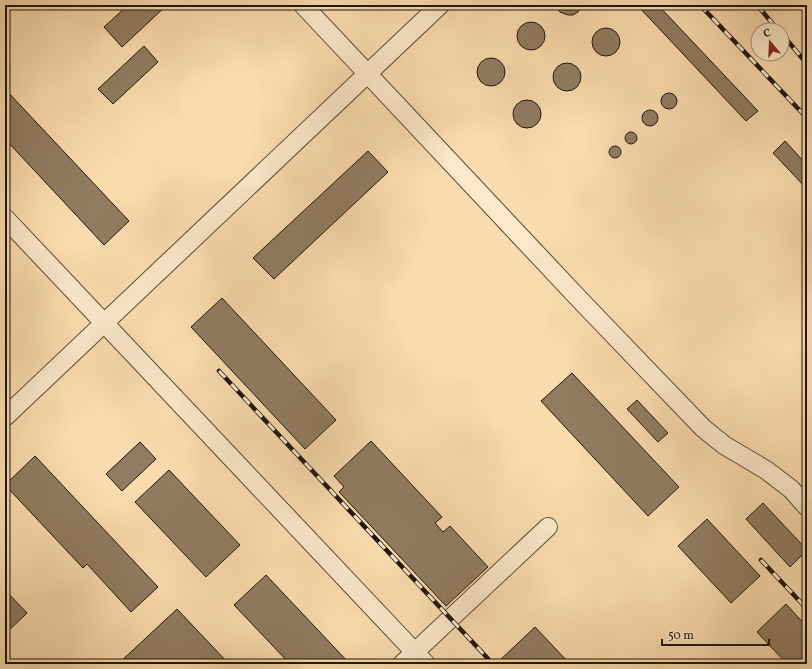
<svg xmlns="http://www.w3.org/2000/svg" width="812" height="669" viewBox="0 0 812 669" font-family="Vollkorn,serif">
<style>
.building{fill:#917c61;stroke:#1f150d}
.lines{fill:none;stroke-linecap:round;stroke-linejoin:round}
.minor-casing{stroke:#564735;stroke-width:20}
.minor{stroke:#fce8ca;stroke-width:18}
.rail-casing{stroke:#1f150d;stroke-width:4.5}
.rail{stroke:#fce8ca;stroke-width:3;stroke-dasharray:9;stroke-linecap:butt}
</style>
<rect width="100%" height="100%" fill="#fadcae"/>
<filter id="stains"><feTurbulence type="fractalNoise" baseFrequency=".005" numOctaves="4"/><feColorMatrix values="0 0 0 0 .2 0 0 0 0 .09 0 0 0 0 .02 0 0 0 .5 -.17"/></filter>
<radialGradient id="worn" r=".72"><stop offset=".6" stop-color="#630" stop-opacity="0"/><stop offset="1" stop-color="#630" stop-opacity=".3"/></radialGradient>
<path class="building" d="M128 5H167L122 47 104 27Z
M555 5H582L578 12 573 15H568L560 12Z
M637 5H658L758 111 746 121Z
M517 36a14 14 0 1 1 28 0a14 14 0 1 1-28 0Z
M592 42a14 14 0 1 1 28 0a14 14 0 1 1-28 0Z
M144 46 158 62 113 104 98 89Z
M477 72a14 14 0 1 1 28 0a14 14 0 1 1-28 0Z
M553 77a14 14 0 1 1 28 0a14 14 0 1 1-28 0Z
M5 89 129 221 104 245 5 139Z
M661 101a8 8 0 1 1 16 0a8 8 0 1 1-16 0Z
M513 114a14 14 0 1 1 28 0a14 14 0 1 1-28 0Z
M642 118a8 8 0 1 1 16 0a8 8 0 1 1-16 0Z
M625 138a6 6 0 1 1 12 0a6 6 0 1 1-12 0Z
M785 141 807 165V189L773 153Z
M609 152a6 6 0 1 1 12 0a6 6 0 1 1-12 0Z
M368 151 388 172 274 279 253 258Z
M222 298 336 420 305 449 191 327Z
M572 373 679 487 648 516 541 401Z
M637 400 668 433 658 442 627 409Z
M371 441 442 517 435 523 443 532 450 526 488 567 446 606 339 492 344 487 334 476Z
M140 442 156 459 122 491 106 474Z
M35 456 158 587 131 612 87 564 83 568 5 485Z
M169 470 240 545 206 577 135 502Z
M763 503 807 550 790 567 746 519Z
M707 519 760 576 731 603 678 546Z
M266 575 350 664H290L234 605Z
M5 591H6L27 613 5 634Z
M786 604 807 627V655L797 664H787L757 632Z
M177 609 229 664H118Z
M535 627 570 664H500L498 662Z"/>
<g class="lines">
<defs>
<path id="minor" d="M303 5 581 301 703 428 724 445 766 470 791 489 807 507
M5 218 426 664
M5 417 440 5
M402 664 548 527"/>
</defs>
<use href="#minor" class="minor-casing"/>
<use href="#minor" class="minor"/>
<defs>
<path id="rail" d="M700 5 807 118
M757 5 778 30
M782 34 807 64
M219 371 493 664
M761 560 807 609"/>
</defs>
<use href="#rail" class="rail-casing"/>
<use href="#rail" class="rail"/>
</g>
<rect width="812" height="669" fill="none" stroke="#fadcae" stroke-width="20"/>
<rect x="6" y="6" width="800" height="657" fill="none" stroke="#1f150d" stroke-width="2"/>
<rect x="10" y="10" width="792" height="649" fill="none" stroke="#1f150d"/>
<g transform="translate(770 42) rotate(341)"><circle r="19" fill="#fce8ca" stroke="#a4947e"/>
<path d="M0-3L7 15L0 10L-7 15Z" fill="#8f2418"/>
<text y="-6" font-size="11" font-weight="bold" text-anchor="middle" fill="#1f150d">С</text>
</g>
<path d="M662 639v6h107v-6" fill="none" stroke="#1f150d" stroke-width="2"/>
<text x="668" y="639" font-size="12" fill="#1f150d" stroke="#fce8ca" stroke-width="3" paint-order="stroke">50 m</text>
<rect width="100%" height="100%" filter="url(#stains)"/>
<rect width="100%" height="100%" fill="url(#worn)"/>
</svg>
